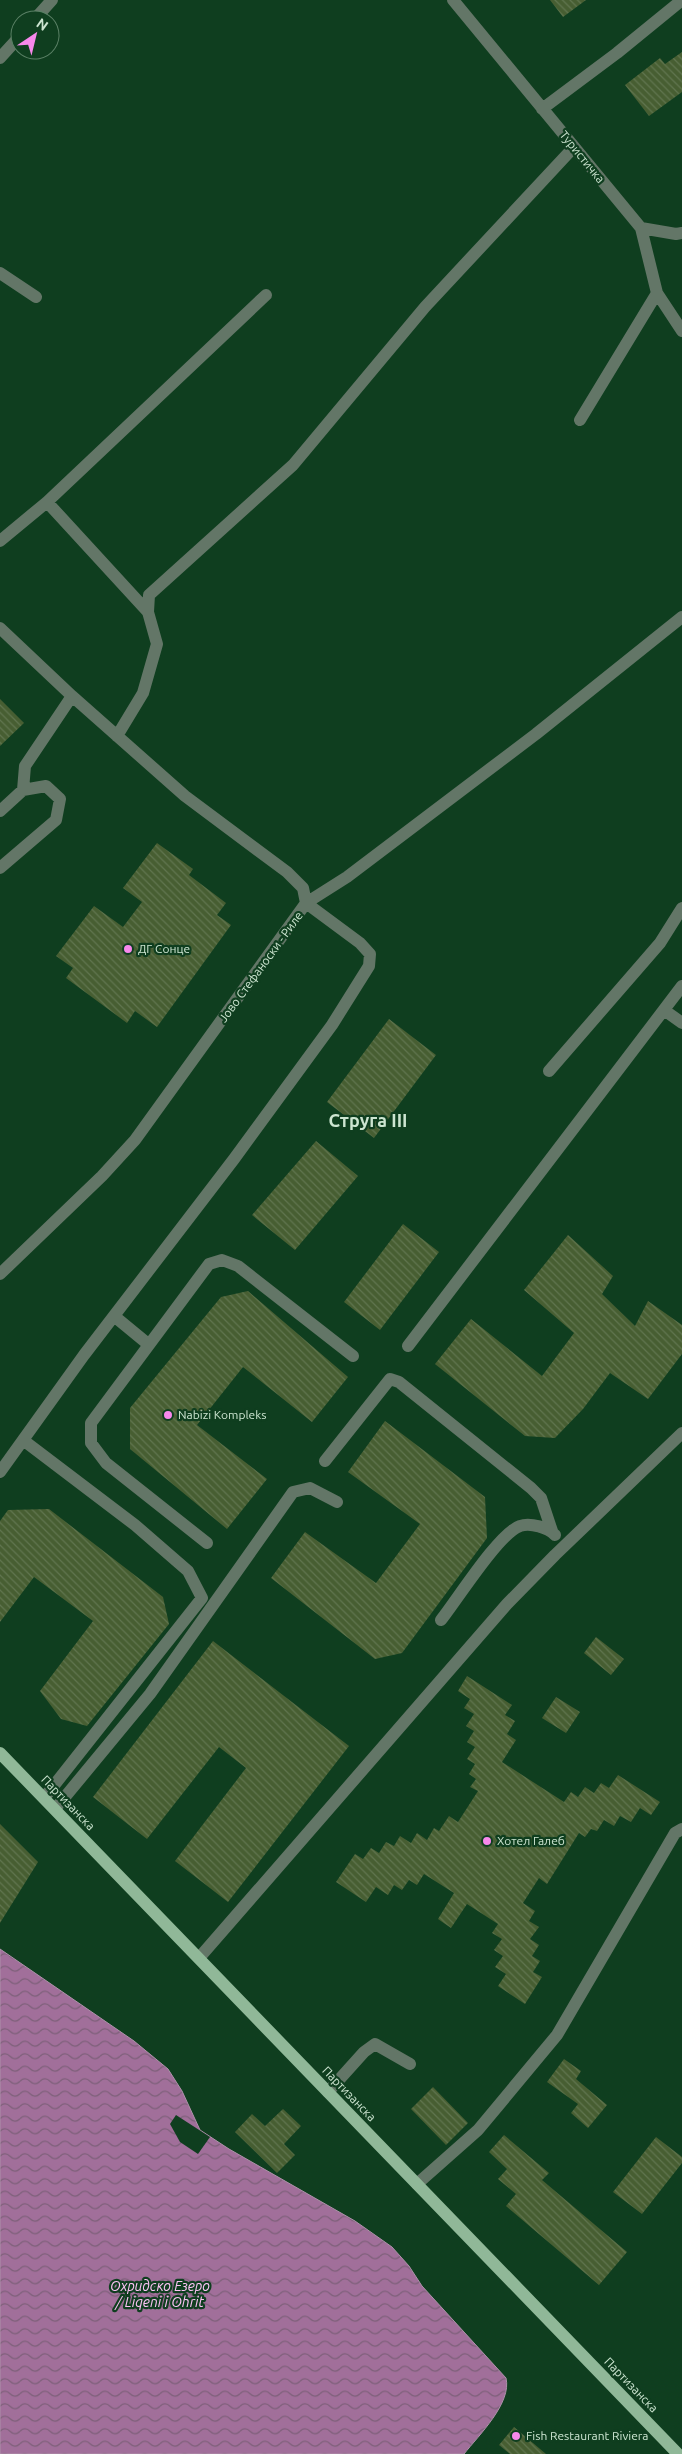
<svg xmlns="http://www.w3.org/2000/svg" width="682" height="2454" viewBox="0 0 682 2454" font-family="Ubuntu,sans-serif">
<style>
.water{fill:url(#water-waves);stroke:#ae92aa}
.pier{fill:#0f3e1f}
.building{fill:url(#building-back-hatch)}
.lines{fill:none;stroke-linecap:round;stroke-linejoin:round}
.minor{stroke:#637667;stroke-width:12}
.major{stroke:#90b898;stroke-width:12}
.poi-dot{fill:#f788eb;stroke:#0f3e1f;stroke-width:2}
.labels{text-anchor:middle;stroke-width:4.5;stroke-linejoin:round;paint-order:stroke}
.street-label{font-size:12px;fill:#cde5d1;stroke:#0f3e1f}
.poi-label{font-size:12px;fill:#cde5d1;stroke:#0f3e1f;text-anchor:start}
.water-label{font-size:14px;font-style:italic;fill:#fec3f6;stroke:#0f3e1f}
.district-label{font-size:18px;font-weight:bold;fill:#cde5d1;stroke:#0f3e1f}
</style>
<defs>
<pattern id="water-waves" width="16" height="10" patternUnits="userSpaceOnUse" patternTransform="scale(1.25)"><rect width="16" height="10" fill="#a16f9a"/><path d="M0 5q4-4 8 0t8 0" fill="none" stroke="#7e607a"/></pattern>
<pattern id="building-back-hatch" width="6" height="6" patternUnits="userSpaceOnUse" patternTransform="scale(1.25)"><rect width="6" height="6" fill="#475e32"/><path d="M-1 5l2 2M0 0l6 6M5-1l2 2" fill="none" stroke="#60754f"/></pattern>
</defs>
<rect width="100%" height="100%" fill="#0f3e1f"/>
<path class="water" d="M0 1949 134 2041 168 2069 182 2091 200 2130 229 2149 355 2221 392 2247 409 2266 422 2286 506 2378C512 2403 479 2435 464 2454H0Z"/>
<path class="pier" d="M176 2115 210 2137 198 2154 180 2142 170 2124Z"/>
<path class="building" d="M550 0H586L563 17Z
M682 52V92L649 116 625 85 660 58 665 64Z
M0 699 24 723 0 746Z
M157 843 193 869 189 875 226 903 217 915 231 925 157 1027 135 1011 127 1023 66 978 73 968 56 956 94 906 123 927 142 902 123 888Z
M389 1019 436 1055 374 1138 327 1102Z
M316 1141 358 1176 295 1250 252 1215Z
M403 1224 439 1252 380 1330 344 1302Z
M568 1235 613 1276 602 1294 635 1326 648 1301 682 1325V1354L648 1399 610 1373 583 1409 555 1438 525 1436 435 1364 471 1319 542 1376 574 1333 524 1290Z
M248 1291 348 1377 312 1422 243 1367 197 1425 267 1479 227 1529 130 1449V1408L221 1297Z
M385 1421 485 1497 487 1538 402 1653 375 1659 271 1578 305 1532 376 1583 420 1524 348 1472Z
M49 1509 163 1597 169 1624 87 1726 61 1719 40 1691 93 1621 34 1577 0 1622V1521L8 1510Z
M596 1637 624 1659 611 1675 584 1653Z
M213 1641 349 1746 228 1902 175 1861 246 1768 219 1747 147 1839 93 1797Z
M467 1676 512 1705 505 1715 515 1721 507 1734 516 1740 502 1762 564 1802 571 1792 578 1797 585 1787 594 1793 601 1783 609 1788 618 1775 660 1802 651 1815 640 1808 631 1822 620 1816 614 1826 604 1820 597 1831 591 1829 585 1837 579 1833 547 1884 539 1878 523 1903 535 1911 529 1921 539 1927 530 1939 539 1945 532 1956 540 1961 533 1972 542 1977 525 2004 498 1986 506 1974 495 1967 503 1956 494 1950 502 1939 492 1933 498 1924 467 1904 451 1928 438 1919 454 1893 424 1874 417 1885 409 1880 402 1890 394 1885 388 1895 376 1887 366 1902 336 1882 355 1854 363 1859 371 1848 379 1853 386 1842 394 1846 400 1836 411 1843 417 1833 427 1840 434 1828 439 1831 449 1816 458 1822 478 1791 470 1787 476 1779 469 1774 475 1764 467 1759 475 1747 467 1742 474 1731 466 1726 474 1714 464 1708 470 1699 458 1691Z
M556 1697 580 1712 566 1733 542 1718Z
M0 1824 38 1862 0 1923Z
M564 2059 581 2071 576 2079 607 2105 588 2128 571 2113 578 2104 547 2082Z
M433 2087 468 2123 446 2145 411 2109Z
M283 2109 301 2126 284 2144 295 2155 277 2173 235 2132 252 2114 265 2126Z
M504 2135 549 2173 542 2180 627 2252 599 2285 506 2206 516 2194 498 2179 507 2169 489 2152Z
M656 2137 682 2157V2163L642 2214 613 2192Z
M514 2427 546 2454H510L499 2445Z"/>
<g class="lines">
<path class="minor" d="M453 0 641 228 657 293 682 331
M34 20 52 0
M0 58 20 36
M542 109 617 53 682 0
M641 228 676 234 682 233
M0 273 36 297
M580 420 657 293
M47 502 148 612
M0 541 47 502 266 295
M0 628 72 696 185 796 287 872 303 888 306 903 135 1140 102 1176 0 1274
M117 736 143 693 157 644 148 612 149 595 293 465 425 307 574 147
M23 790 25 766 72 696
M0 811 23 790 46 786 60 799 56 820 0 868
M664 1010 682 1023
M549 1071 660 943 682 908
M114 1316 148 1344
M408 1346 682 986
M23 1440 135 1525 188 1571 202 1598 44 1798
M325 1461 390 1379 399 1382 531 1488 541 1498 552 1531
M0 1472 84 1355 234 1159 332 1025 369 966 370 954 360 943 306 903 347 877 536 734 682 617
M207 1543 106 1463 91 1443V1423L209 1264 222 1260 238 1266 353 1356
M441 1620C457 1600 499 1533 520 1526 530 1522 549 1528 555 1535
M55 1809 150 1694 293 1492 310 1488 337 1502
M199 1958 507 1604 555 1555 682 1433
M328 2092 364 2052 375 2044 410 2064
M417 2184 478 2130 557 2035 675 1833 682 1829"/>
<path class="major" d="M0 1753 678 2454"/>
</g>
<g class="poi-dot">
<circle cx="128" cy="949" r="5"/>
<circle cx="168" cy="1415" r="5"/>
<circle cx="487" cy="1841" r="5"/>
<circle cx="516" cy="2436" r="5"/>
</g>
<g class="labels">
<g class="street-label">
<text transform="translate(582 157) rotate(51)" y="4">Туристичка</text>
<text transform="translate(261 967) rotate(-54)" y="4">Јово Стефаноски - Риле</text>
<text transform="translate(68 1803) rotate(46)" y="4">Партизанска</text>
<text transform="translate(349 2094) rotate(46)" y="4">Партизанска</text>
<text transform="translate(631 2385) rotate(46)" y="4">Партизанска</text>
</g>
<g class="poi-label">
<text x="138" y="953">ДГ Сонце</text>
<text x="178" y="1419">Nabizi Kompleks</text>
<text x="497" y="1845">Хотел Галеб</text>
<text x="526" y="2440">Fish Restaurant Riviera</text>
</g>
<g class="water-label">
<text x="160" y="2291">Охридско Езеро<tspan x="160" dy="16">/ Liqeni i Ohrit</tspan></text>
</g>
<g class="district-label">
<text x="368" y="1127">Струга III</text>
</g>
</g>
<g transform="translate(35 35) rotate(35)"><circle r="24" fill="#0f3e1f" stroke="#5b8166"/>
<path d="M0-4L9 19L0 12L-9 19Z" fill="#f788eb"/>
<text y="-8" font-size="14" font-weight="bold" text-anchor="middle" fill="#cde5d1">N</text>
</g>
</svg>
